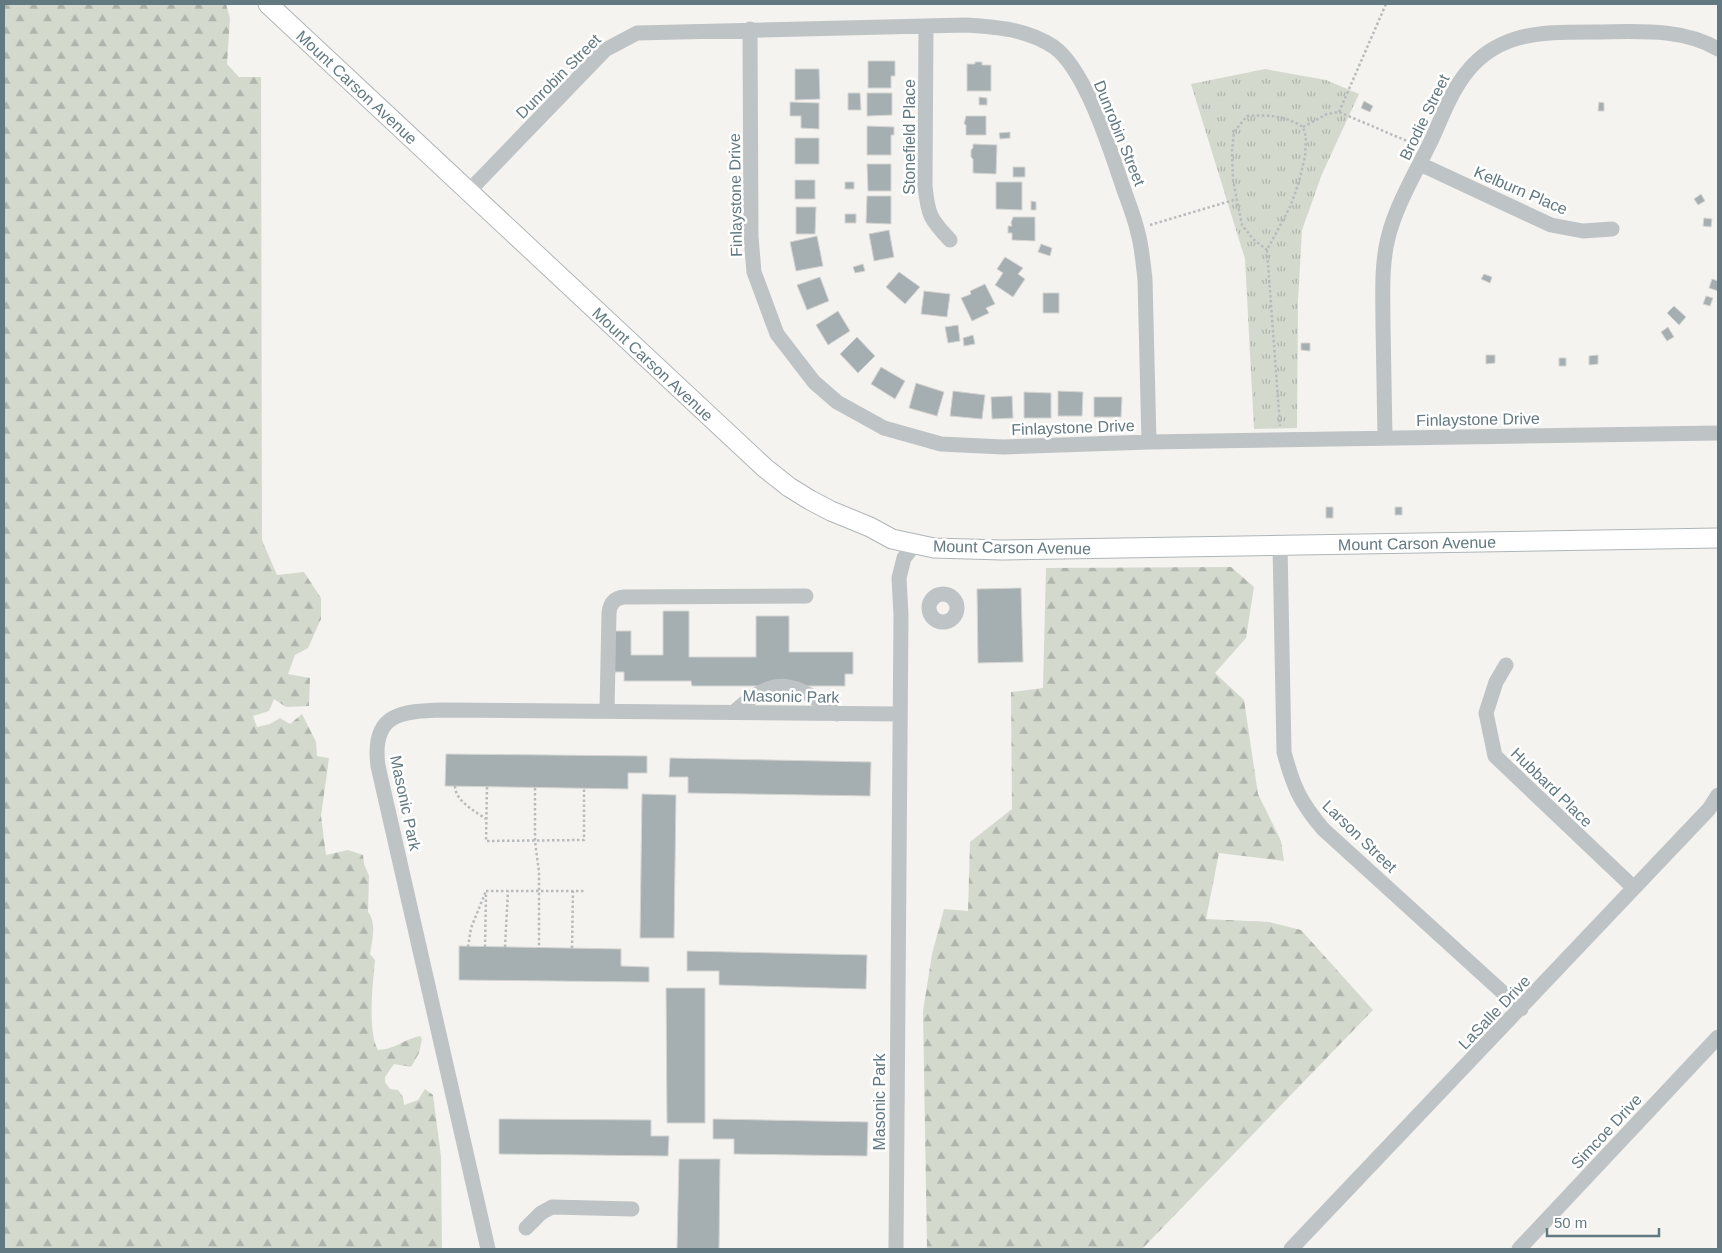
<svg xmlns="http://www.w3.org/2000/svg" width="1722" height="1253" viewBox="0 0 1722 1253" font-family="Helvetica,sans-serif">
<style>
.grass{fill:url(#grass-tufts)}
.forest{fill:url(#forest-firs)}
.building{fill:#a5afb2;stroke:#d5d4d2}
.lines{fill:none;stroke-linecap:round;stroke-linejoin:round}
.major-casing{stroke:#afb5b8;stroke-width:21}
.path{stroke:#b8bbbd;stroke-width:2.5;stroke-dasharray:2.5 2.5;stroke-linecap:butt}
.minor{stroke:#bec3c5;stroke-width:15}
.major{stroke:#fff;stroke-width:19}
.labels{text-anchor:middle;stroke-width:5;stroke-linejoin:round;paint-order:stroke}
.street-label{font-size:16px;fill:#627981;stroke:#fff}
</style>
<defs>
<pattern id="grass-tufts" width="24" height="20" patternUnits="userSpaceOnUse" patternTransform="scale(1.25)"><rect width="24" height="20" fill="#d4d9ce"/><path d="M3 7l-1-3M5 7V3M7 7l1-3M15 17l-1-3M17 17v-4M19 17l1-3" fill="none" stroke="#afb5ad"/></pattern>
<pattern id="forest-firs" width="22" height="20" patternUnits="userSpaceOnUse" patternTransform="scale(1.25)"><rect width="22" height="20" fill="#d4d9ce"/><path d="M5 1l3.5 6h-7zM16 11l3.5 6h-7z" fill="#afb5ad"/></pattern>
</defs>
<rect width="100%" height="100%" fill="#f4f3ef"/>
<path class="grass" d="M1265 69 1326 80 1359 94 1322 174 1302 230 1298 301 1297 428 1254 429 1245 259 1191 84Z"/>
<path class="forest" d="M4 4H226L230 18 227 64 239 77H261L262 540 277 575 304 572 321 598V619L308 648 295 655 288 674 310 678 309 706 286 707 274 699 269 711 253 716 257 727 270 724 280 718 290 724 302 714 316 742 317 756 329 758 321 816 326 855 348 850 363 855 364 864 369 876 368 912C377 923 372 941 370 954L375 960C373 982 367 1031 378 1050 396 1049 402 1040 420 1036L422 1039 419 1053 411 1067 394 1064 385 1077V1082L390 1089 398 1090 403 1097 404 1105 418 1100 425 1089 433 1095 441 1156 442 1249H4Z
M1231 567 1254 587 1246 638 1215 673 1244 700 1258 794 1281 841 1284 861 1219 853 1206 919 1269 922 1301 930 1373 1010 1142 1249H927L923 1011 932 954 944 909 968 911 970 842 1012 809 1011 692 1043 688 1046 568Z"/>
<path class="building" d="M868 61H895V76H891V88H868Z
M975 62H982V65H991V91H967V64H975Z
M795 69H819L820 99 795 100Z
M848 93H860L861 110H848Z
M867 93H892V115L867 116Z
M979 97 987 98V105H979Z
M1364 101 1373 106 1370 112 1361 108Z
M790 102 819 103V129L801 128V116H790Z
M1599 102 1604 103V111H1598Z
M966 116H986V135H966V125L964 124Z
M867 126 894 127V135H891V155H867Z
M1010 132V138L1000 139 999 133Z
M795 138H819V164H795Z
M973 144 997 145 996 174 973 173V159L971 157V150L973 148Z
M867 164H891V191H868Z
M1013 167H1025V177H1013Z
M795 180H815V199H795Z
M845 182H854V189H845Z
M996 182H1022V210L996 209Z
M1701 194 1705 201 1698 205 1694 199Z
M867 196H891V224L866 223Z
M1031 201 1036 202V210H1031Z
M796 207H816L815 234H796Z
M845 214H856V223H845Z
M1013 217H1035V241L1012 240V233H1008V226H1012L1011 223Z
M1704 218 1712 219 1711 227 1703 226Z
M889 230 894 257 874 261 869 234Z
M817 236 823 266 796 271 790 242Z
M1041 244 1052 248 1050 256 1038 252Z
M1005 257 1023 268 1018 274 1025 279 1013 297 995 285 1003 273 997 269Z
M863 264 865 271 855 273 853 267Z
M899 272 920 287 905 304 886 287Z
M1484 274 1492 277 1490 283 1481 279Z
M820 277 829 301 807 310 797 285Z
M1712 279 1718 281V291L1709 288Z
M985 284 995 304 986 308 989 313 972 321 961 298 971 294 970 291Z
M924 291 950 294 947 317 921 314Z
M1043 293H1059V313H1043Z
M1706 296 1713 298 1710 306 1703 304Z
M1674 306 1686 317 1679 325 1667 313Z
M838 311 850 331 828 345 816 325Z
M958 325 960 341 948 343 945 327Z
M1668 327 1674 337 1667 341 1661 332Z
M973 335 975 344 964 346 963 338Z
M857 337 875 356 858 373 840 354Z
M1301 343H1310V351L1301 350Z
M1486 355H1495V363L1486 364Z
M1598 355V364L1589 365V356Z
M1559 358H1566V366H1559Z
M881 367 905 381 895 399 871 384Z
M916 383 944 392 937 416 909 408Z
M953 391 985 395 982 419 950 416Z
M1058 391 1083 392 1082 416H1058Z
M1024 392 1051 393V418H1024Z
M1012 396 1013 418 992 419 991 397Z
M1094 397H1122L1121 417H1094Z
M1326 507H1333V518H1326Z
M1395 507H1402V515H1395Z
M1021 588 1023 662 978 663 977 589Z
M663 611H689V657H756V616H789V652H853V674H845V686H692L691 681H624V672H614V631H631V655H663Z
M446 754 647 756V773H628V789L445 786Z
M670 758 871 762 870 796 688 793V777H669Z
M642 794 676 795 674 938H640Z
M459 946 621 949V966L649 967V982L459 980Z
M687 951 867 955 866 989 719 985V971H687Z
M666 988H705V1123H667Z
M499 1119 651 1120V1136H669L668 1156 499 1154Z
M713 1119 868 1122 867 1156 734 1154V1139H713Z
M679 1159H720L719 1249H677Z"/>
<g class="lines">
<defs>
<path id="major" d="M268 4 765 468 789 487 810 500 831 511 870 527 892 539 934 548 1002 550 1718 538"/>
</defs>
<use href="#major" class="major-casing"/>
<path class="path" d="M1339 112 1386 4
M1303 127 1327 114 1339 112 1414 144
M1150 225 1237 199
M1267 250 1253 239 1242 225 1233 180 1232 151 1234 132 1247 116C1270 115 1283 115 1303 127L1306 137 1305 157 1298 185 1290 207 1267 250 1280 426
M455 786C455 801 475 811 486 819
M487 787 486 841 584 840V788
M535 788V841L539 872V948
M486 891H586
M468 947 471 928 486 891
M485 947 486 895
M505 947 508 891
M572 948 573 891"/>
<path class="minor" d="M926 26 925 186C928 215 930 219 950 240
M750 29 751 237 754 272 777 334 814 382 837 402 884 428 941 444 1003 447 1149 442 1718 433
M1420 164 1551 225 1583 231 1612 229
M469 191 605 50 637 33 966 25C997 27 1027 29 1054 47 1086 70 1111 152 1124 190 1129 204 1135 219 1138 233 1142 248 1143 263 1145 279L1149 442
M1385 438C1384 401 1384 363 1383 325 1383 296 1381 266 1388 238 1396 205 1416 172 1431 141 1440 122 1447 101 1459 83 1491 32 1538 32 1592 32 1635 32 1680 27 1718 49
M1280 545 1284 752C1293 786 1300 802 1323 829L1521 1009
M929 608a14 14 0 1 1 28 0a14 14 0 1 1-28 0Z
M1506 665 1496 682 1486 713 1495 756 1634 888
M607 711 609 613C610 603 615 598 624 597L806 596
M734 712C776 674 794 681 837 714
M526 1228 541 1213 552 1207 632 1209
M488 1249 378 766C371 713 401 711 444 710L900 714
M896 1249 901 615 899 578 904 558 915 544
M1291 1249 1709 809 1718 795
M1519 1249 1718 1037"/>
<use href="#major" class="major"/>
</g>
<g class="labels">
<g class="street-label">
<text transform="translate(558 76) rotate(-45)" y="6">Dunrobin Street</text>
<text transform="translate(357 87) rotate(43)" y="6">Mount Carson Avenue</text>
<text transform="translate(1424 117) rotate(-64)" y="6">Brodie Street</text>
<text transform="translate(1120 133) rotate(68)" y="6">Dunrobin Street</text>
<text transform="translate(909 137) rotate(-90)" y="6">Stonefield Place</text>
<text transform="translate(1521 190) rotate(23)" y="6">Kelburn Place</text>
<text transform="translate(735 195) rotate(-91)" y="6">Finlaystone Drive</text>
<text transform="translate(653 364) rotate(43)" y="6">Mount Carson Avenue</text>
<text transform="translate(1478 419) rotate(-1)" y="6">Finlaystone Drive</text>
<text transform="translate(1073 427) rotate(-2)" y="6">Finlaystone Drive</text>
<text transform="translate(1417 543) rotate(-1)" y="6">Mount Carson Avenue</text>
<text transform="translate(1012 547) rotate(1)" y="6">Mount Carson Avenue</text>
<text transform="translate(791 696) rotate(1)" y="6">Masonic Park</text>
<text transform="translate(1552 787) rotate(44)" y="6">Hubbard Place</text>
<text transform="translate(406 803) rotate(78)" y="6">Masonic Park</text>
<text transform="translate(1360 836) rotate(44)" y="6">Larson Street</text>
<text transform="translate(1494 1012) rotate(-46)" y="6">LaSalle Drive</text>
<text transform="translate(879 1102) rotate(-90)" y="6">Masonic Park</text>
<text transform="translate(1606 1131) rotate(-47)" y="6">Simcoe Drive</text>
</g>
</g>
<rect width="1722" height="1253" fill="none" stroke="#627981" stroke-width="10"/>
<path d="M1547 1228v8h112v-8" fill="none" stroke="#627981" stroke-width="2.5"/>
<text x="1554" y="1228" font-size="15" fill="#627981" stroke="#ffffff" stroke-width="4" paint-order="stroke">50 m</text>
</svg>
